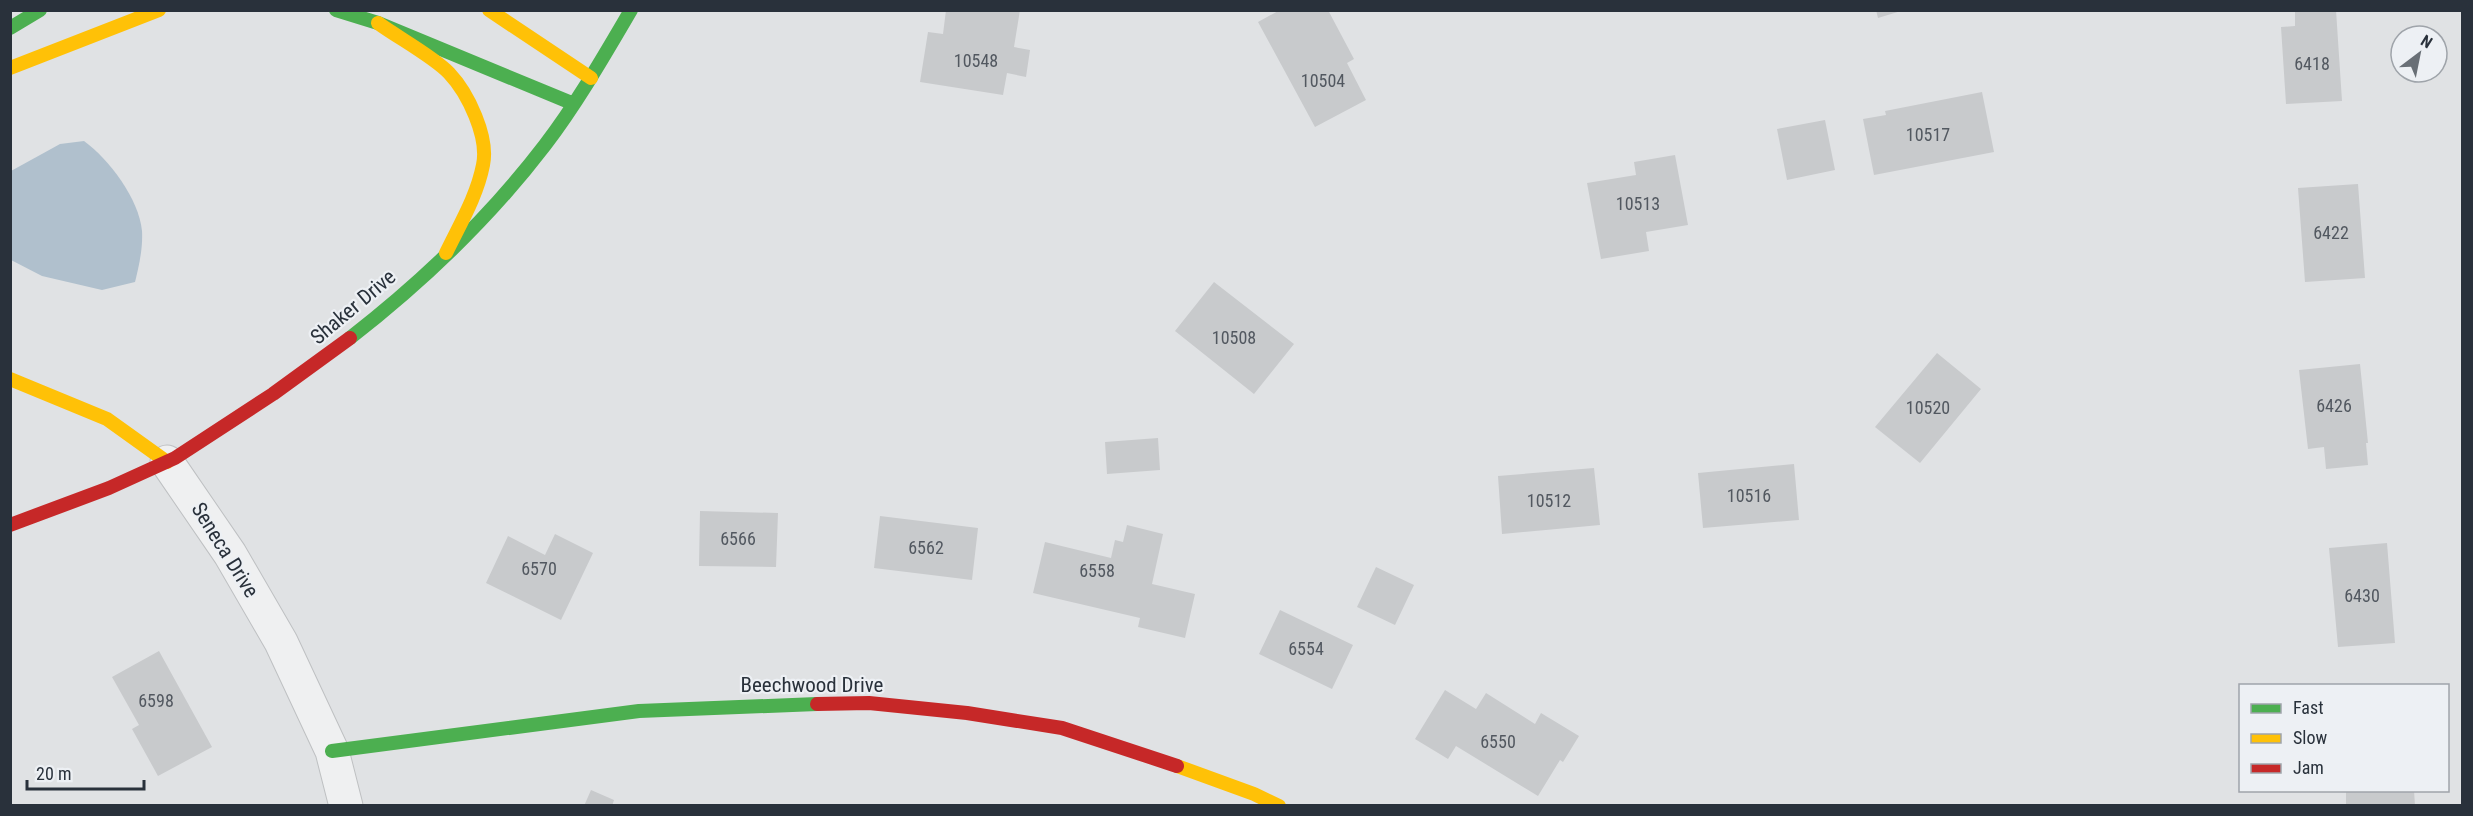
<svg xmlns="http://www.w3.org/2000/svg" width="2473" height="816" viewBox="0 0 2473 816" font-family="'Roboto Condensed',sans-serif">
<style>
.water{fill:#b0c0cd}
.building{fill:#c8cacc}
.lines{fill:none;stroke-linecap:round;stroke-linejoin:round}
.street-casing{stroke:#bec0c2;stroke-width:35}
.street{stroke:#eff0f1;stroke-width:33}
.fast{stroke:#4caf50;stroke-width:14}
.slow{stroke:#ffc107;stroke-width:14}
.jam{stroke:#c62828;stroke-width:14}
.labels{text-anchor:middle;stroke-width:4.5;stroke-linejoin:round;paint-order:stroke}
.number-label{font-size:18px;fill:#525860}
.street-label{font-size:21px;fill:#29313b;stroke:#edf0f4}
</style>
<rect width="100%" height="100%" fill="#e0e2e4"/>
<path class="water" d="M84 141C109 159 139 199 142 231 143 248 139 266 135 282L102 290 42 276 11 260V171L60 144Z"/>
<path class="building" d="M946 10H1020L1014 47 1030 50 1026 77 1007 73 1003 95 920 82 928 32 943 34Z
M1280 10H1328L1354 59 1347 63 1366 100 1315 127 1258 22Z
M1876 10H1901V11L1878 18Z
M2295 10H2336L2342 101 2286 104 2281 27 2295 26Z
M1982 92 1994 152 1874 175 1863 119 1886 115 1885 111Z
M1825 120 1835 170 1787 180 1777 129Z
M1675 155 1688 225 1646 232 1649 251 1601 259 1587 183 1636 175 1634 162Z
M2358 184 2365 278 2305 282 2298 188Z
M1214 282 1294 344 1254 394 1175 331Z
M1937 353 1981 389 1920 463 1875 427Z
M2360 364 2368 443H2366L2368 465 2326 469 2324 447 2308 449 2299 370Z
M1158 438 1160 470 1107 474 1105 442Z
M1794 464 1799 520 1703 528 1698 473Z
M1594 468 1600 525 1502 534 1498 476Z
M700 511 778 513 776 567 699 566Z
M880 516 978 528 972 580 874 568Z
M1127 525 1163 534 1152 584 1195 594 1185 638 1138 627 1140 618 1033 593 1045 542 1111 558 1115 540 1123 542Z
M555 534 593 553 561 620 486 583 508 536 545 555Z
M2387 543 2395 643 2338 647 2329 548Z
M1376 567 1414 585 1395 625 1357 607Z
M1280 610 1353 645 1332 689 1259 654Z
M159 651 212 747 158 776 132 729 139 725 112 677Z
M1445 690 1476 709 1486 693 1535 724 1541 713 1579 736 1563 762 1560 760 1538 796 1456 746 1448 759 1415 739Z
M591 790 614 800 612 806H584Z
M2346 790H2414L2415 806H2346Z"/>
<g class="lines">
<defs>
<path id="street" d="M167 462 230 554 281 642 332 751 346 806"/>
</defs>
<use href="#street" class="street-casing"/>
<use href="#street" class="street"/>
<path class="fast" d="M336 10 378 23 574 104
M10 28 40 10
M350 338C422 282 490 217 545 145 577 103 604 56 631 10
M332 751 639 711 817 704"/>
<path class="slow" d="M489 10 591 78
M378 23C397 37 434 57 449 73 468 93 489 137 483 165 477 196 460 224 446 253
M10 68 159 10
M10 379 107 419 167 462
M1177 766 1254 794 1279 806"/>
<path class="jam" d="M10 525 109 488 175 458 273 394 350 338
M817 704 869 703 967 713 1062 728 1177 766"/>
</g>
<g class="labels">
<g class="number-label">
<text x="976" y="67">10548</text>
<text x="2312" y="70">6418</text>
<text x="1323" y="87">10504</text>
<text x="1928" y="141">10517</text>
<text x="1638" y="210">10513</text>
<text x="2331" y="239">6422</text>
<text x="1234" y="344">10508</text>
<text x="2334" y="412">6426</text>
<text x="1928" y="414">10520</text>
<text x="1749" y="502">10516</text>
<text x="1549" y="507">10512</text>
<text x="738" y="545">6566</text>
<text x="926" y="554">6562</text>
<text x="539" y="575">6570</text>
<text x="1097" y="577">6558</text>
<text x="2362" y="602">6430</text>
<text x="1306" y="655">6554</text>
<text x="156" y="707">6598</text>
<text x="1498" y="748">6550</text>
</g>
<g class="street-label">
<text transform="translate(353 307) rotate(-40)" y="7">Shaker Drive</text>
<text transform="translate(225 550) rotate(58)" y="7">Seneca Drive</text>
<text x="812" y="692">Beechwood Drive</text>
</g>
</g>
<rect width="2473" height="816" fill="none" stroke="#29313b" stroke-width="24"/>
<rect x="2239" y="684" width="210" height="108" fill="#edf0f4" stroke="#9fa4aa" stroke-width="1.5"/>
<rect x="2251" y="704" width="30" height="9" fill="#4caf50" stroke="#9fa4aa" stroke-width="1.5"/>
<text x="2293" y="714" font-size="18" fill="#29313b">Fast</text>
<rect x="2251" y="734" width="30" height="9" fill="#ffc107" stroke="#9fa4aa" stroke-width="1.5"/>
<text x="2293" y="744" font-size="18" fill="#29313b">Slow</text>
<rect x="2251" y="764" width="30" height="9" fill="#c62828" stroke="#9fa4aa" stroke-width="1.5"/>
<text x="2293" y="774" font-size="18" fill="#29313b">Jam</text>
<g transform="translate(2419 54) rotate(32)"><circle r="28" fill="#edf0f4" stroke="#9fa4aa" stroke-width="1.5"/>
<path d="M0-4.5L10 22L0 15L-10 22Z" fill="#696f76"/>
<text y="-9" font-size="16" font-weight="bold" text-anchor="middle" fill="#29313b">N</text>
</g>
<path d="M27 780v9h117v-9" fill="none" stroke="#29313b" stroke-width="3"/>
<text x="36" y="780" font-size="18" fill="#29313b" stroke="#edf0f4" stroke-width="4.5" paint-order="stroke">20 m</text>
</svg>
